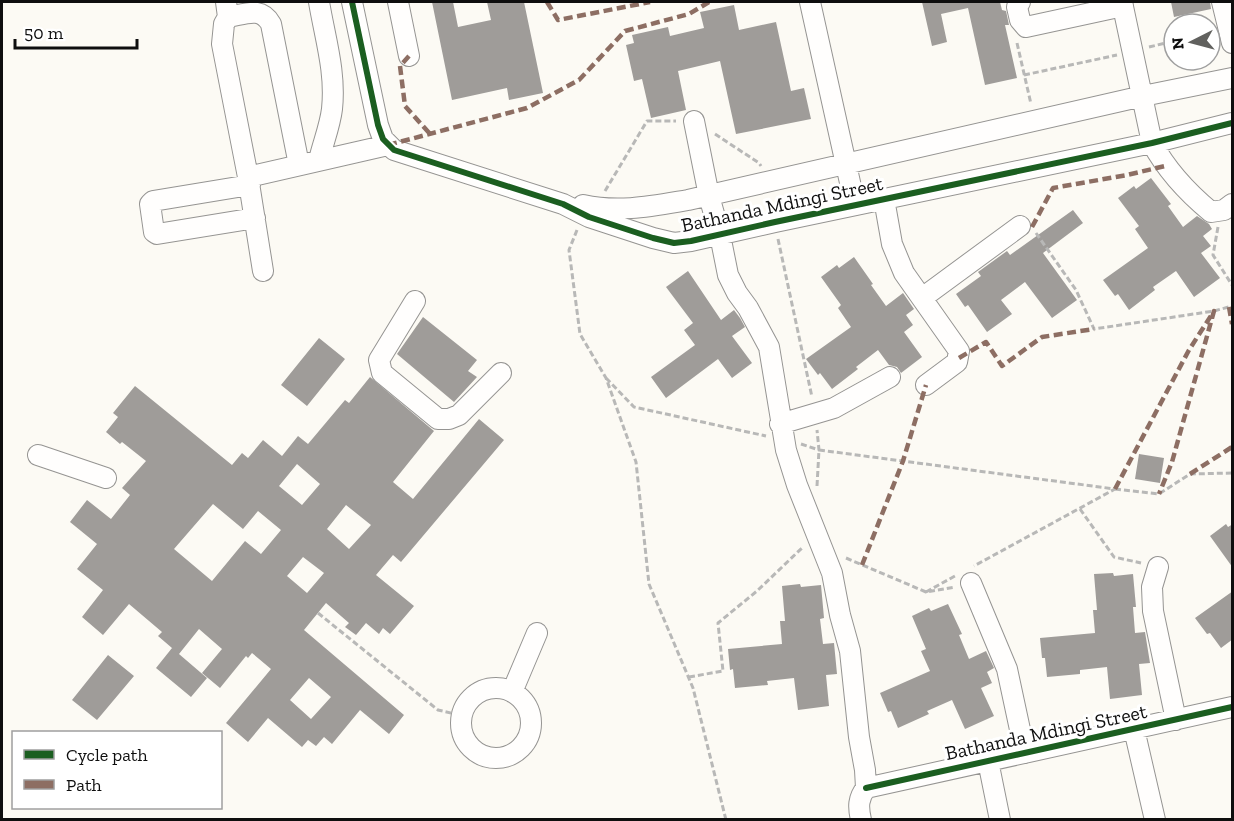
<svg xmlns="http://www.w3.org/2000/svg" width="1234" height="821" viewBox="0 0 1234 821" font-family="'Zilla Slab',serif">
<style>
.building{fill:#9f9c99;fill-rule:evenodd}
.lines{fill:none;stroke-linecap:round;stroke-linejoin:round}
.minor-casing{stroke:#959492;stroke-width:22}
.path{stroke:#b8b8b7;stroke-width:3;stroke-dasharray:6 3;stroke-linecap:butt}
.minor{stroke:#fffefd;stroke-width:20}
.quiet{stroke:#8d6e63;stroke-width:4.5;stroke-dasharray:9 4.5;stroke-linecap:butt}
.cycleway-casing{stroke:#fff;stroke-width:10}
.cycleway{stroke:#1b5e20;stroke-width:6}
.labels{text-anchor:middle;stroke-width:6;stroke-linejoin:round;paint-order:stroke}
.street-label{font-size:20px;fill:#0e0e0e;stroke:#fff}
</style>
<rect width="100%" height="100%" fill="#fcfaf4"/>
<path class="building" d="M432 2H453L458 27 491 20 487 2H524L543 93 509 100 507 88 452 100Z
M922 2H1000L1002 10 1006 11 1009 25H1005L1017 78 985 85 968 8 941 14 947 42 932 46Z
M1171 2H1210L1211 9 1174 17Z
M734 5 739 30 776 22 791 91 804 88 811 119 736 134 720 61 678 71 686 110 651 118 642 79 634 81 626 45 634 43 632 35 668 27 670 36 704 28 700 12Z
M1151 178 1171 204 1168 206 1183 227 1197 216 1209 224 1212 229 1203 236 1211 246 1201 253 1220 278 1194 297 1176 271 1153 287 1155 290 1129 310 1118 294 1115 296 1103 280 1148 248 1135 229 1139 226 1118 198 1134 186 1136 189Z
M1073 210 1083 223 1043 253 1077 300 1052 318 1025 282 1001 300 1012 314 987 332 968 305 965 307 956 294 981 276 978 272 1007 251 1010 255Z
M854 257 873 284 871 285 886 306 903 293 914 309 906 315 913 325 904 332 922 357 901 373 897 367 889 365 878 350 856 367 858 369 832 389 820 373 818 375 806 359 851 327 838 308 841 305 821 277 837 265 839 268Z
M688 271 721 320 734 310 740 318 745 327 732 336 752 363 732 378 718 359 666 398 651 377 695 345 684 330 693 323 666 287Z
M423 317 477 360 468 371 477 377 454 402 397 354Z
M319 338 345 359 307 406 281 385Z
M370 377 434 431 393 482 413 499 479 419 504 440 401 562 393 555 376 575 414 606 390 634 383 628 379 634 366 623 356 635 345 627 349 623 326 603 304 630 404 715 389 734 360 710 332 744 324 737 316 746 308 740 302 747 268 718 248 742 226 723 271 669 252 653 248 658 246 656 220 688 202 673 222 649 199 629 179 654 158 636 162 632 129 604 103 635 82 617 103 590 77 569 97 544 70 522 87 500 111 519 130 495 122 488 146 461 122 442 120 444 106 432 118 417 113 413 135 386 232 465 242 453 248 458 263 440 282 456 298 436 308 444 345 400 349 403ZM297 464 320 484 302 505 279 486ZM213 504 243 529 258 511 281 530 261 554 245 541 212 581 174 549ZM346 505 371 525 349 549 327 529ZM303 557 324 573 307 593 287 576ZM309 678 331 697 311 719 290 700Z
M1139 454 1164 458 1160 483 1135 479Z
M1226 524 1228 527 1233 524V568L1210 536Z
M1113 573 1114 576 1133 574 1136 607H1133L1135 633 1145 632 1150 663 1139 664 1142 695 1110 699 1107 667 1080 670V674L1047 677 1045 658H1042L1040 638 1095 633 1093 610H1097L1094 574Z
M800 584 801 587 821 585 824 618 820 619 823 644 834 643 837 674 826 675 829 706 798 710 794 678 767 681 768 685 735 688 733 669 730 670 728 649 782 644 780 621H785L782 586Z
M1233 591V639L1221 648 1210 633 1207 634 1195 618Z
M948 604 962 634 959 635 969 659 986 651 994 668 987 672 992 683 981 688 994 716 965 729 952 700 927 711 929 714 898 728 891 711 888 712 880 693 930 671 921 651 926 649 912 616 929 608 931 611Z
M172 648 207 678 191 697 156 668Z
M108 655 134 676 97 720 72 700Z"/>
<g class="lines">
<defs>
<path id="minor" d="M226 2 228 17 224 24 222 44 248 177 263 271
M319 2C325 38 336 72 332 109 330 126 323 143 319 160
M352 2 378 125 383 139 394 150 563 204 589 217 653 238 674 243 691 241 775 222 1152 143 1232 123
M398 2 409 56
M810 2 855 205
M1020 2 1017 7 1020 20 1026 27 1123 6
M1122 2 1152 143C1166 169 1188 193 1211 212L1224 210 1232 204
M1222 2 1232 43
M228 17C246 14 261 6 271 24L299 165
M694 121 709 196 720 235 728 275 737 293 748 308 769 347 786 450 797 485 832 573 840 615 850 651 859 737 865 770 866 788C858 798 858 807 861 820
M248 177 388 145
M250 185 153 201 150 204 154 232 157 234 255 218
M884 199 892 244 904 273 959 351 957 362 926 385
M583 205C619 213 652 206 688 200L1143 96 1232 78
M922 298 1020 226
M415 301 379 360 382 373 438 419H449L459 415 501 373
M780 424 834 408 890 377
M38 455 106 478
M1158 567 1152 587 1153 611 1176 720
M971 583 1007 669 1025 753
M461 723a35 35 0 1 1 70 0a35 35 0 1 1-70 0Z
M512 692 537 633
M1134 729 1155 820
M988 761 1000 820
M866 788 1232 707"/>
</defs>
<use href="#minor" class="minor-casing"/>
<path class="path" d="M1017 43 1031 104
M1149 47 1174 41
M1024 75 1117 55
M715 134 759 163 761 166
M605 191 647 121H676
M1218 227 1213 255 1232 285
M577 230 569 250 580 334 606 378 636 462 649 584 693 688 726 820
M1036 233 1076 290 1094 329 1214 311 1232 306
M778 239 812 397
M606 378 634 407 766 436
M801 444 819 450 817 430
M817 486 819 450 1115 489 974 566
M1115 489 1159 494 1190 474 1232 473
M1080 509 1114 557 1141 563
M846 558 926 592 955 587
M926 592 955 576
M318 613 438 710 472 718
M689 677 723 671 718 623 757 591 803 547"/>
<use href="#minor" class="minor"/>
<path class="quiet" d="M547 2 558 20 650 2
M409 56 400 66 405 106 431 135
M388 145 527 108 579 80 625 31 689 14 709 2
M1032 227 1053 188 1127 175 1165 166
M1229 307 1232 324
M959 358 986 342 1002 366 1042 337 1094 329
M1190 474 1232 447
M1115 489 1189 350 1214 311 1172 462 1159 494
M862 565 903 461 926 385"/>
<defs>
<path id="cycleway" d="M352 2 378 125 383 139 394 150 563 204 589 217 653 238 674 243 691 241 775 222 1152 143 1232 123
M866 788 1232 707"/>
</defs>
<use href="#cycleway" class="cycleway-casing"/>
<use href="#cycleway" class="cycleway"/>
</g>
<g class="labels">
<g class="street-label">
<text transform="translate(782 204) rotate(-12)" y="7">Bathanda Mdingi Street</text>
<text transform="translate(1046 732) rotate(-12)" y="7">Bathanda Mdingi Street</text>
</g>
</g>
<rect width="1234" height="821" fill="none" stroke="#0e0e0e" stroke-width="6"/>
<rect x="12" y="731" width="210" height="78" fill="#ffffff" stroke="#9f9f9f" stroke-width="1.5"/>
<rect x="24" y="750" width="30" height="9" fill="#1b5e20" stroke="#9f9f9f" stroke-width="1.5"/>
<text x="66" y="761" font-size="18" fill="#0e0e0e">Cycle path</text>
<rect x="24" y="780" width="30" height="9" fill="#8d6e63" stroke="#9f9f9f" stroke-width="1.5"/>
<text x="66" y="791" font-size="18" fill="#0e0e0e">Path</text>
<g transform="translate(1192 42) rotate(264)"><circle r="28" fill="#ffffff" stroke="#9f9f9f" stroke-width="1.5"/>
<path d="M0-4.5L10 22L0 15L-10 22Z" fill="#61615e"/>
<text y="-9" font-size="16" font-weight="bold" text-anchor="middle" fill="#0e0e0e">N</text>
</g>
<path d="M15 39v9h122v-9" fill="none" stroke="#0e0e0e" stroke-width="3"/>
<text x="24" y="39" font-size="18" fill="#0e0e0e" stroke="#ffffff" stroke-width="4.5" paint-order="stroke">50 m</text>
</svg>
